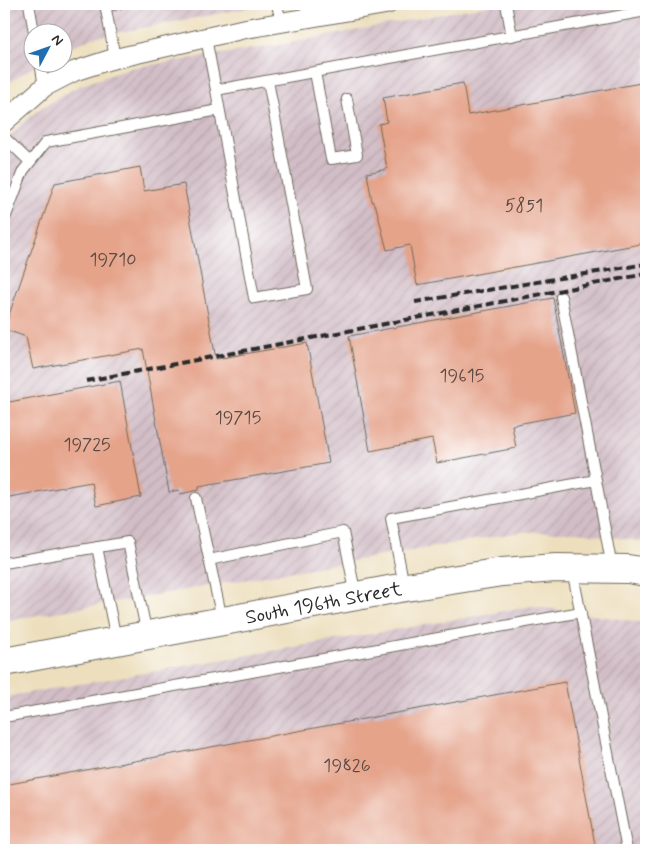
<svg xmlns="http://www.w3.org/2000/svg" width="650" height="854" viewBox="0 0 650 854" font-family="Mynerve,sans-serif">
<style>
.industrial{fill:url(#industrial-furrows)}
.building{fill:#e5a38a}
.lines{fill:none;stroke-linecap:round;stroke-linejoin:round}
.lane-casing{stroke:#6f6a5e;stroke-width:12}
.street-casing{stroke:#6f6a5e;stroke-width:21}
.secondary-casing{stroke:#6f6a5e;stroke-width:30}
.lane{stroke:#fff;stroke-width:10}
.street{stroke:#fff;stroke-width:19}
.secondary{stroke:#fff;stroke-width:28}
.rail{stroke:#2b2b2b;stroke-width:4;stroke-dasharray:8 4;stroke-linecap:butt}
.labels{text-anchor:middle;stroke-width:4.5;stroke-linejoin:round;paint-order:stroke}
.number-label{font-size:18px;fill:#5a4943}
.street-label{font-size:20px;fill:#2b2b2b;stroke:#fff}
</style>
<defs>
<pattern id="industrial-furrows" width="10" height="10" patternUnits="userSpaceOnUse" patternTransform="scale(1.25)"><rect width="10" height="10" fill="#d2bdc6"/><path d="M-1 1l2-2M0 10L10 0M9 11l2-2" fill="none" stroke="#b4a3aa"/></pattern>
</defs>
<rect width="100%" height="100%" fill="#fff"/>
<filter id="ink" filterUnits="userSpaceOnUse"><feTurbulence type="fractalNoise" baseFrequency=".02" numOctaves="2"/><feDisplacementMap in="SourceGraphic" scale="10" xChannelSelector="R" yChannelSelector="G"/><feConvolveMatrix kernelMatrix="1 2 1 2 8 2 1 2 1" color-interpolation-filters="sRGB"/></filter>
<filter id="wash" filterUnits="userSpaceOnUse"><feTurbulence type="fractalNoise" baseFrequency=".0096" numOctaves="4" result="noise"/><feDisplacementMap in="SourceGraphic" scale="20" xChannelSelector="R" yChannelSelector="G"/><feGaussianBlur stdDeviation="1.12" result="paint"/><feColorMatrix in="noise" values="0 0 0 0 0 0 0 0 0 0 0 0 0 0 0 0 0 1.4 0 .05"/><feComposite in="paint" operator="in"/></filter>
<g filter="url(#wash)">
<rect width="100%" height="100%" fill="#eddfbd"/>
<path class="industrial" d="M4 4H269L94 37 63 50 62 32H32V62L39 63 4 86Z
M494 4H646V542L577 532H521L4 621V143L21 124 41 108 79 86 130 68 284 44Z
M533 606 646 623V850H4V697Z"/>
<g id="blocks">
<path class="building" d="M646 82V243L417 285 410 245 387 250 376 207 372 201 367 173 387 169 379 124 387 122 383 98 463 83 468 115Z
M140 167 144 191 184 184 216 359 307 343 329 463 199 486V490L180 494 179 490 169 492 143 349 33 369 26 337 4 329 55 183Z
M553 298 575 413 512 425 516 448 437 463 432 439 370 451 349 336Z
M120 381 141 497 96 506 91 482 4 498V403Z
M565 682 596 850H4V785Z"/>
</g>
</g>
<g filter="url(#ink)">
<use href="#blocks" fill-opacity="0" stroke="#6f6a5e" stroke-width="1"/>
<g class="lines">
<defs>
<path id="lane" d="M29 4 34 32
M105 4 115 58
M277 4 281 23
M506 4 512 36
M106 6 118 4
M206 38 216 90 646 11
M40 62 44 87
M315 72 331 159 357 155 347 99
M216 90 254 298 307 289 268 81
M4 137 30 162
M4 221 23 171 46 142 219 110
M561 297 596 480
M196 498 222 619
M97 547 116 639
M209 560 343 532 356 596
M4 563 128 542 147 635
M572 569 627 850
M404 586 391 518 596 480 612 568
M4 717 581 612"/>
<path id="street" d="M4 122 44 87 75 71 109 60 243 29 388 4"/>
<g id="secondary">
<path id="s1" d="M4 662 394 589 502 572 556 568 628 569 646 572"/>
</g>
</defs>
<use href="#lane" class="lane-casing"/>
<use href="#street" class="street-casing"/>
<use href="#secondary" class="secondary-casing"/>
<use href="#lane" class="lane"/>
<use href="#street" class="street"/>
<use href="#secondary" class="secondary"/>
<path class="rail" d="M415 302 646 264
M86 381 646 274"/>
</g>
</g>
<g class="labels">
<g class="number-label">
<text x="524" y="211">5851</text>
<text x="113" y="265">19710</text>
<text x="462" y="381">19615</text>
<text x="238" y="423">19715</text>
<text x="87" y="450">19725</text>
<text x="347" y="771">19826</text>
</g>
<g class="street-label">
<text dy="7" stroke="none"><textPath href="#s1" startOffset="325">South 196th Street</textPath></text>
</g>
</g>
<rect width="650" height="854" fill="none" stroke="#fff" stroke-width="20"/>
<g transform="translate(48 48) rotate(49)"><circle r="24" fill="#ffffff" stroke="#aaaaaa"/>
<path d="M0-4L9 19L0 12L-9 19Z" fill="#1f6fb2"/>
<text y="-8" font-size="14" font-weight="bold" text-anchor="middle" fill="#2b2b2b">N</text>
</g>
</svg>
